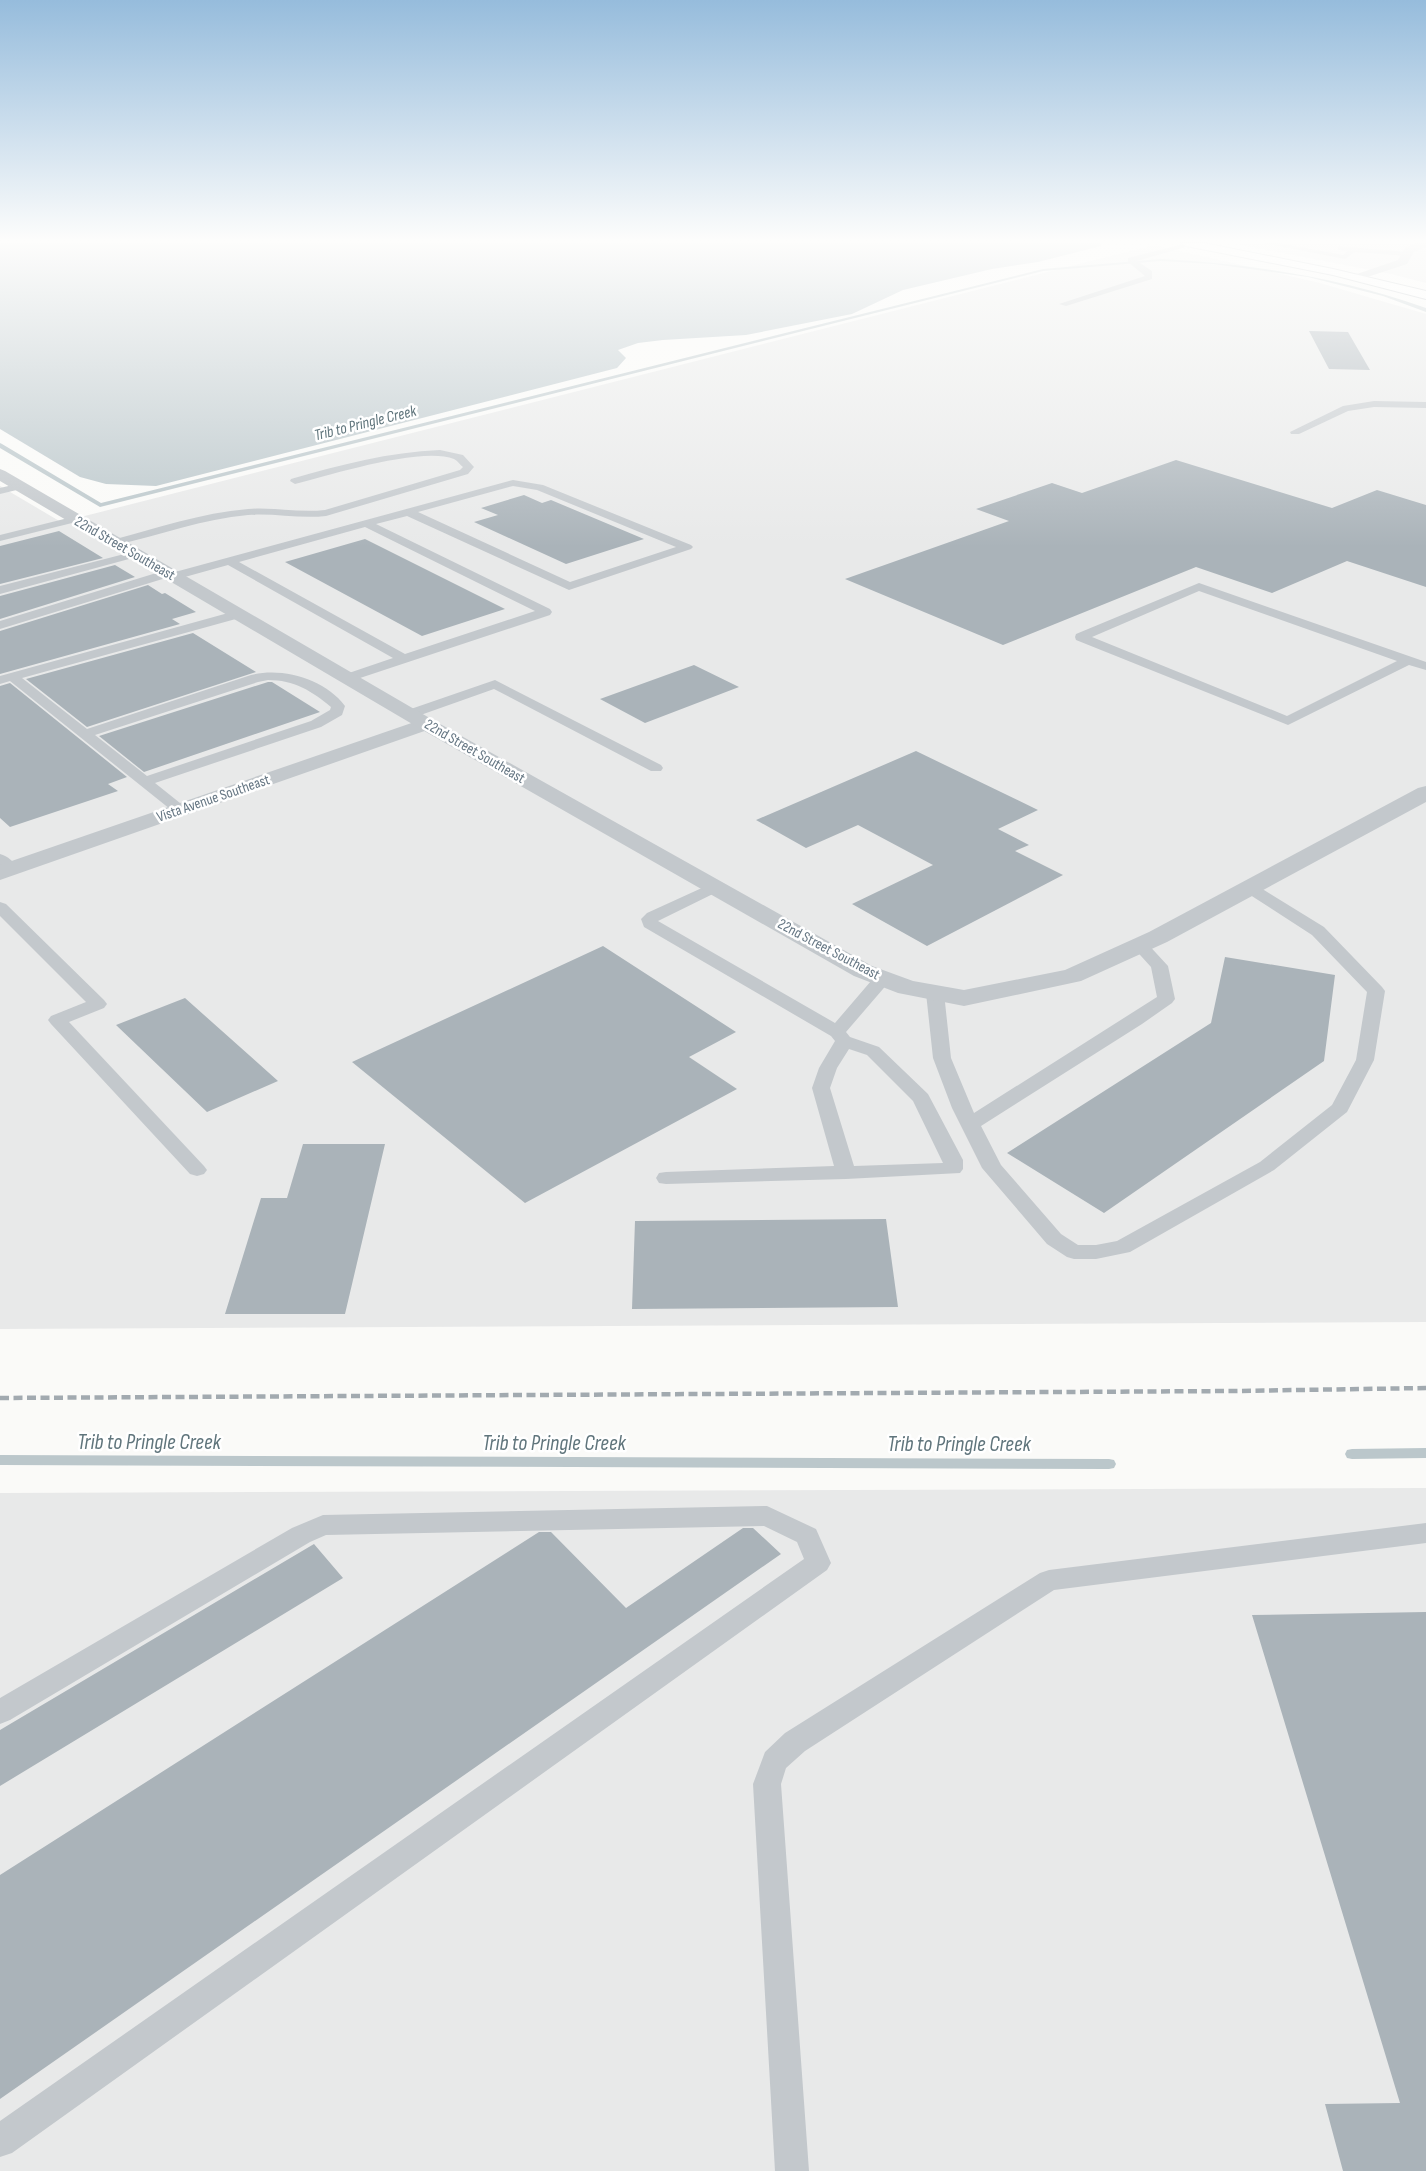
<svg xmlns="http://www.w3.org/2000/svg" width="1426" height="2171" viewBox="0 0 1426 2171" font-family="'Sofia Sans Condensed',sans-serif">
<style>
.built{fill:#e8e9e9}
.water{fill:#bbc7cb}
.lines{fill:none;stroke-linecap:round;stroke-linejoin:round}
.stream{fill:#bbc7cb;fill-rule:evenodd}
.building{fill:#aab3b9}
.secondary-casing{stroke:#b3babf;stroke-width:2}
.service{fill:#c3c8cc;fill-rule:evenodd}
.minor{fill:#c3c8cc;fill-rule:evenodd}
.tertiary{fill:#c3c8cc;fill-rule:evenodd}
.secondary{fill:#fff;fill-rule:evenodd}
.rail{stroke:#a2aab0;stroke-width:4.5;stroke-dasharray:9 4.5;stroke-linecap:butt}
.labels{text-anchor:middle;stroke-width:5;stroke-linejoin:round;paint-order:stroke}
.far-street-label{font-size:15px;fill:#657683;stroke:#fff}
.far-water-label{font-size:16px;font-style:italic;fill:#60757c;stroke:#fff}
.near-water-label{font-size:22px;font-style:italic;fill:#60757c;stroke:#fff}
</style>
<rect width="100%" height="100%" fill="#fafaf8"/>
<path class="built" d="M1231 243H1426V283L1391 274Z
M1154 245 1320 283 1426 314V1322L0 1329V486L61 522Z
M1426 1488V2171H0V1493Z"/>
<path class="water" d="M0 243H1102L1101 246 1038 262 992 269 903 290 852 314 746 335 663 340 638 343 618 350 626 358 617 368 156 486 106 484 80 477 0 429Z"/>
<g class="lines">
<path class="stream" d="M1161 259C1252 264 1340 277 1426 308V312L1383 296 1308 277 1213 264 1161 261 1043 271 100 507 0 448V443L2 444 101 503 1043 269Z
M1426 1448V1458L1352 1459 1347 1458 1345 1454 1347 1450 1352 1449Z
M0 1455 1109 1459 1114 1460 1116 1464 1114 1468 1109 1469 0 1465Z"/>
</g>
<path class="building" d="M1309 331 1348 332 1370 370 1329 369Z
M1176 460 1332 508 1377 490 1426 505V587L1347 561 1272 593 1196 567 1003 645 845 579 1009 521 976 509 1052 483 1082 493Z
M524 495 542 503 551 500 644 539 566 564 474 522 498 515 481 508Z
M59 531 103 558 0 584V546Z
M365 539 505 609 422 636 285 562Z
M115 565 135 577 0 619V596Z
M148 585 162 594 165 593 196 612 172 619 180 624 0 674V631Z
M193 633 256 672 87 727 26 679Z
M694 665 739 687 645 723 600 699Z
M268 682H272L320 712 144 772 99 736Z
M10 683 127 777 108 784 118 791 10 827 0 818V686Z
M916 751 1038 810 998 829 1029 845 1015 851 1063 875 927 946 852 904 933 865 858 825 806 848 756 820Z
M603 946 736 1032 689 1057 737 1089 525 1203 352 1062Z
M1225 957 1335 975 1324 1061 1104 1213 1007 1153 1211 1023Z
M185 998 278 1081 207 1112 116 1025Z
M303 1144H385L345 1314H225L261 1198H287Z
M886 1219 898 1307 632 1309 635 1221Z
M743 1528H753L781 1554 0 2099V1875L539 1532H551L626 1608Z
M314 1544 343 1578 0 1786V1730Z
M1426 1612V2171H1343L1325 2104 1400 2103 1252 1615Z"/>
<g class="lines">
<defs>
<path id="secondary" d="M1181 243H1204L1333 269 1426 291V299L1333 275 1186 246Z"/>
</defs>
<use href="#secondary" class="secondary-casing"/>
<path class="service" d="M1187 243 1196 244 1137 261 1152 271V279L1066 306 1059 304 1145 276 1128 262V258Z
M1262 243H1279L1343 255 1347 251 1338 250V246L1407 252 1411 254 1407 256 1355 252 1345 259Z
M1374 401 1426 402V408L1374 407 1348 411 1299 434H1291L1290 432 1343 406Z
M440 450 463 455 474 467 468 474 326 516C300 519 274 513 248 515 203 519 160 535 116 545L110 542 112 540C157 528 201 513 248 509 274 507 299 513 325 510L460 470 463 467C460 465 458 461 454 459 422 446 330 475 295 484L290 481 291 479C340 465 389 452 440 450Z
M513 480 543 485 691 545 693 547 691 549 569 590 407 516 376 524 550 609 552 612 550 615 348 682 343 681 341 678 343 675 393 658 228 565 174 580 169 577 0 629V621L166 570 170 569 175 572ZM513 486 537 490 676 547 570 582 418 512ZM365 527 535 611 405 654 239 562Z
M21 483 25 484 26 486 25 488 0 494V488Z
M76 516 80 517 82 519 80 521 0 541V535Z
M136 551 142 554 140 556 0 594V586Z
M1199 583 1426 662V670L1409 665 1288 725 1076 640 1075 637 1076 634ZM1199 591 1397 661 1287 716 1092 637Z
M239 610 245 614 243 617 22 678 87 729 251 675C283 667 325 679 345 706L342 715 321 727 155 783 185 807 188 810 185 813H175L10 681 0 684V676ZM268 680C294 680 312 691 331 707L330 710 311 721 147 776 95 735 258 682Z
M495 680 661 765 663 768 661 771H651L494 689 415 717 410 718 403 714 405 711Z
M0 854C8 856 14 862 19 869L17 872H5L0 867Z
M715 882 721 884 723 887 721 890 658 921 835 1023 877 974 883 973 889 974 892 978 889 982 846 1032 850 1037 879 1047 928 1094 963 1160V1169L960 1173 846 1179 666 1184 659 1183 656 1178 659 1173 666 1172 834 1166 812 1088 819 1068 835 1041 831 1036 644 927 641 919 647 913ZM849 1049 867 1055 913 1101 943 1163 854 1166 830 1088 837 1068Z
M1250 883 1256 885 1324 927 1382 987 1385 991 1374 1060 1347 1112 1274 1170 1130 1252 1096 1259H1074L1067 1257 1047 1244 982 1168 952 1108 933 1058 926 993 929 989 935 988 941 989 944 993 951 1058 974 1113 1157 997 1151 967 1131 945 1133 941H1145L1168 966 1175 999 1172 1003 1142 1024 981 1126 1001 1165 1061 1234 1078 1245H1096L1117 1241 1260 1162 1332 1105 1356 1060 1367 992 1312 935 1244 891 1242 888 1244 885Z
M0 902 6 904 104 1000 107 1004 104 1008 69 1022 204 1166 207 1170 204 1174 197 1176 190 1174 51 1024 48 1020 51 1016 86 1002 0 916Z
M767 1506 816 1529 831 1563 827 1570 12 2153 0 2157V2121L804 1559 797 1542 764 1526 326 1535 310 1542 10 1720 0 1724V1698L292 1528 323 1515Z
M1426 1523V1543L1054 1590 805 1751 786 1768 781 1784 809 2171H775L753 1784 765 1752 785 1733 1040 1573 1049 1570Z"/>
<path class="minor" d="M1416 243H1426V247L1414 252 1407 264 1358 280 1352 277 1354 275 1398 260 1405 248Z
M426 718 433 720 436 724 433 728 0 880V865Z"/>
<path class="tertiary" d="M0 469 5 471 433 720 872 966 913 981 964 990 1065 970 1149 932 1418 788 1426 786V802L1167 942 1081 981 964 1006 898 993 854 976 419 728 0 481Z"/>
<use href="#secondary" class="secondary"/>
<path class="rail" d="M0 1398 1235 1391 1426 1388"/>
</g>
<linearGradient id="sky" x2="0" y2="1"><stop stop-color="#96bcdc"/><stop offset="0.44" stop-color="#fdfdfc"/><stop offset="1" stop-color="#fdfdfc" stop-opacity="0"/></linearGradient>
<rect width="1426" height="547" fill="url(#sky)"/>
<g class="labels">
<g class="far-street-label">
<text transform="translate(125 548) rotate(30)" y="5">22nd Street Southeast</text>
<text transform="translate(475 751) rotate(30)" y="5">22nd Street Southeast</text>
<text transform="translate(213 798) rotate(-19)" y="5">Vista Avenue Southeast</text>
<text transform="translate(829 949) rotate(28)" y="5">22nd Street Southeast</text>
</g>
<g class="far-water-label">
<text transform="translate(365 422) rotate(-14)" y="6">Trib to Pringle Creek</text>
</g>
<g class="near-water-label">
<text x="149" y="1449">Trib to Pringle Creek</text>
<text x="554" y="1450">Trib to Pringle Creek</text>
<text x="959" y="1451">Trib to Pringle Creek</text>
</g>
</g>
</svg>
